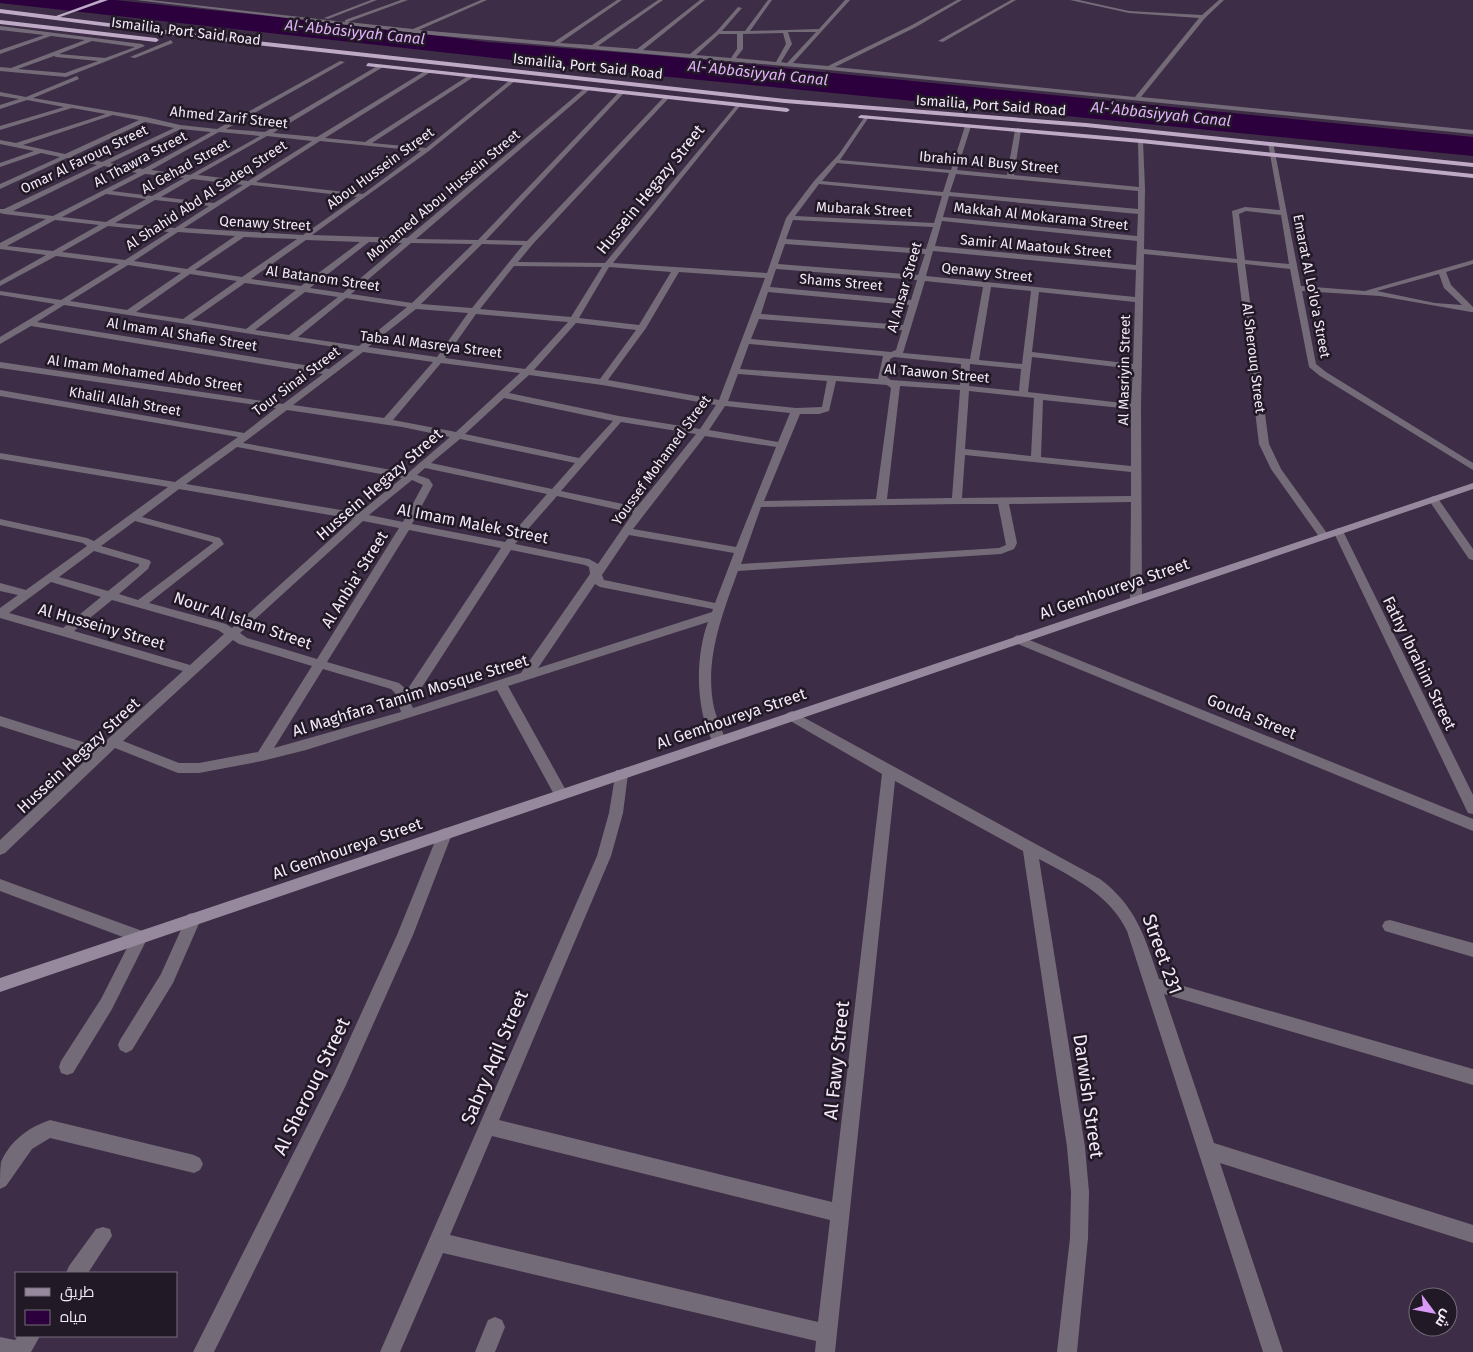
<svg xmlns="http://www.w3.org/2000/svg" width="1473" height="1352" viewBox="0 0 1473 1352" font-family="'Fira Sans',Cairo,sans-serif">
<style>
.water{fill:#2c003d}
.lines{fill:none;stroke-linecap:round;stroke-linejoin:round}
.minor{fill:#746b78;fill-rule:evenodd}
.secondary{fill:#97899d;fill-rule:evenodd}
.trunk{fill:#beaac7;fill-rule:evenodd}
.labels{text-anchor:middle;stroke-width:5;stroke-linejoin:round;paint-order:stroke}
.far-street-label{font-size:14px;fill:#f4e9f9;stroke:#211925}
.far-water-label{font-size:15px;font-style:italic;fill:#e4b1fc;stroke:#211925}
.street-label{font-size:16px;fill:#f4e9f9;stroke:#211925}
.near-street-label{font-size:19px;fill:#f4e9f9;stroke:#211925}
</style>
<rect width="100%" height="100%" fill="#3e2d46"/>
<path class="water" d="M0 0H115L327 22 487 42 653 55 1473 137V156L639 74 0 3Z"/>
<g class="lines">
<path class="minor" d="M136 0H151L345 22V20L401 0H408L348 22 413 29 481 0H487L419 30 554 42 617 0H622L560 43 592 45 658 0H663L598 46 637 49 700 0H705L643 50 690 54 716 32 738 7 742 8 722 31H745L768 0H772L750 31 819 29 845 0H850L793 63 828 66 912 25 957 0H962L916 27 835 67 1135 97 1199 18 1129 13 1070 0H1079L1129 11 1202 15 1219 0H1224L1205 18 1141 97 1473 130V134L829 70 432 35ZM788 32H816L787 63 781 62 792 44ZM783 33 786 44 776 62 736 58 743 49V34ZM719 34H737V49L731 58 696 55Z
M371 0H377L328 19 324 18Z
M1011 0H1016L943 42 938 41Z
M0 26 142 44 145 46 66 77 0 71V67L11 68 85 40 51 36 0 54V50L44 35 0 30ZM92 41 135 47 105 58 59 54ZM54 56 56 57 98 61 65 73 18 69Z
M171 40 173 43 135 58 130 57Z
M340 61 345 62 226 129 265 132 379 65H383V67L273 133 317 137 425 71H429V73L325 138 365 142 468 76H472V78L372 143 426 148 510 80 515 81 429 151 312 235 407 238 585 88H589V90L416 239 478 240 619 92H623V94L486 240 527 241 664 97H668V99L532 245 518 262 605 263 738 103 740 106 613 263 767 273 786 218 814 181 839 154 866 115 869 117 840 160 951 170 965 126 968 124 971 126 957 170 1007 175 1015 130 1018 128 1021 130 1014 175 1139 187 1138 141 1143 140 1145 189 1144 249 1237 259 1232 211 1245 207 1280 210 1268 143 1273 142 1301 286 1365 291 1473 260V264L1446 272 1451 285 1473 307V312H1471L1380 296 1302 291 1316 364 1326 372 1473 463V470L1320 376 1309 367 1290 269 1245 264 1269 444 1281 469 1329 536 1324 539 1320 538 1271 469 1259 444 1237 263 1144 254 1141 407 1142 599 1140 602H1132L1130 599 1131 502 1009 504 1017 543 1014 549 1001 554 738 571C722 615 704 660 714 708 717 719 722 730 726 741L724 744H714C695 711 695 657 708 622L508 686 568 794 566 798 561 799 556 798 497 690 306 750 262 761 199 773H178L115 748 5 853 0 855V840L91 755 0 726V716L99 747 183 671 0 618V608L18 595 0 591V583L26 590 87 546 83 543 0 525V519L87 538 94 541 168 487 0 459V453L175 482 238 437 0 396V390L244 433 276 408 0 368V362L283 404 323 374 31 326 0 344V337L55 304 0 295V291L61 300 119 264 56 256 0 286V281L46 255 0 249V243L46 219 4 214 0 213V209H4L97 165 67 158 0 189V184L60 157 41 153 0 167V163L34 151 0 144V140L16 143 106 114 72 108 0 130V126L64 107 27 100 0 109V105L19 99 0 96V92L26 97 77 76 79 79 33 98 146 117 180 125 217 129ZM113 115 139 120 65 154 23 145ZM145 122 174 128 102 162 73 156ZM181 129 211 132 143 169 110 163ZM219 132 260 136 190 175 151 170ZM267 136 312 141 248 181 198 175ZM320 141 421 151 363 194 256 182ZM837 163 949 173 943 192 822 181ZM104 166 137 173 53 216 13 211ZM145 174 184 178 152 196 112 191ZM956 174 1138 191V209L950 192ZM192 179 243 185 214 203 161 197ZM819 184 942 196 934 223 795 216ZM251 185 357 197 303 235 184 228ZM106 194 146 199 106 222 62 217ZM949 196 1138 214 1137 236 943 217ZM155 200 209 206 175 228 115 223ZM1246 211 1281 215 1289 264 1245 260 1239 214ZM55 220 99 225 53 251 7 246ZM793 220 933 227 926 249 786 239ZM942 221 1137 241 1136 265 935 246ZM108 226 169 232 125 260 62 252ZM178 232 235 236 187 269 134 261ZM244 237 297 239 242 277 195 270ZM306 240 360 242 301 286 251 279ZM369 242 402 243 343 293 310 288ZM411 243 473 244 412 303 351 294ZM482 244 523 245 472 308 421 304ZM785 244 925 254 918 275 778 264ZM933 251 1136 270 1135 297 926 276ZM128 265 181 273 127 310 70 301ZM514 266 602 267 571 317 480 309ZM609 267 671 272 639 325 579 318ZM776 269 917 280 911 300 770 287ZM679 272 765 278 719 400 608 380 646 328ZM190 274 237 281 183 319 136 312ZM1439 274 1444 288 1462 305 1435 303 1377 291ZM925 281 983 287 970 359 903 353ZM245 283 296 290 246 329 192 320ZM991 287 1031 291 1022 364 979 360ZM305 292 338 297 289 335 255 330ZM768 292 909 305 903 325 761 314ZM1039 292 1135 302 1133 364 1032 352ZM346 298 407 307 359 346 298 337ZM64 305 354 350 329 369 37 322ZM416 309 468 313 437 357 368 347ZM476 314 555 321 568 322 525 369 445 358ZM759 319 902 330 896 350 891 352 751 339ZM576 323 636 330 600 379 534 370ZM749 344 883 356 878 379 740 369ZM363 352 433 362 384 418 293 405ZM894 357 961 364 960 385 891 380 887 377 890 359ZM1032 357 1133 369 1131 404 1028 392ZM441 363 520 373 456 432 393 420ZM970 364 1021 369 1019 391 969 386ZM738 374 827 381 822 407 796 408 728 401ZM529 375 602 385 716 405 700 429 619 416 509 393ZM836 381 887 385 891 388 876 499 764 501 800 414H819L829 411ZM900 386 960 390 952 498 887 499ZM969 391 1034 398 1031 456 965 449ZM504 398 613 421 579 458 465 434ZM1043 400 1131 409V466L1041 457ZM725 406 790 413 778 442 709 430ZM287 410 402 427 450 437 408 473 243 443ZM621 422 696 434 637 507 561 491ZM705 436 776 447 736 547 633 529ZM460 439 575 463 552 489 431 463ZM237 447 402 478 359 513 186 484ZM965 455 1131 472V496L962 498ZM425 468 547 494 505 542 412 524 433 485 429 479 417 475ZM412 480 423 485 403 522 369 515ZM179 489 353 519 232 628 226 624 149 603 224 544 220 538 142 517ZM557 496 633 513 598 564 589 559 515 544ZM960 504H998L1006 545 999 548 741 564 761 507ZM135 521 212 542 213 543 138 600 119 594 148 569 151 562 149 560 101 546ZM363 521 399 528 317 659 247 638 240 633ZM409 530 501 548 407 690 399 683 327 662ZM629 535 734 553 715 603 604 580 602 575ZM511 550 585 565 589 567 590 574 521 673 413 708 411 704ZM94 551 139 564V566L108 591 59 577ZM51 582 101 597 63 628 9 613ZM595 584 600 587 713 609 712 612 538 668ZM112 600 218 630 224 634 190 665 74 631ZM233 640 239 644 312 666 258 752 199 763H179L123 741ZM323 669 391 689 395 693 401 712 274 748Z
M1433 496 1437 497 1473 549V560L1469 559 1428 499Z
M1338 528 1343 531 1473 795V814L1468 813 1466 809 1333 531Z
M1017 635 1473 819V831L1013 642 1011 639Z
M792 711 1100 879C1136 906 1145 937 1159 979L1473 1069V1085L1164 994 1214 1143 1473 1225V1243L1220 1163 1283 1352H1263L1127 931C1109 894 1074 878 1039 859L1085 1147 1089 1192 1088 1238 1077 1352H1057L1070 1238 1071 1192 1067 1147 1023 851 895 781 835 1352H815L816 1341 443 1253 400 1352H380L597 856 609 813 616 770H626L628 774 623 813 611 856 499 1120 832 1202 882 774 787 719 786 716 787 713ZM492 1136 830 1220 818 1322 450 1235Z
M445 828 450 830 452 834 413 935 346 1085 214 1352H193L334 1073 397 935 438 834 440 830Z
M0 879 145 932 148 937 112 1009 73 1073 67 1075 61 1073 59 1067 61 1061 101 999 131 940 0 891Z
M193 913 198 914 201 919 173 983 132 1050 126 1053 120 1050 118 1045 120 1040 161 974 188 914Z
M1390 920 1473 943V957L1385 931 1382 926 1385 921Z
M50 1120 194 1155 200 1158 203 1164 200 1170 194 1173 50 1138 32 1149 6 1186 0 1189C0 1181 0 1169 1 1162 10 1141 29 1127 50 1120Z
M103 1227 110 1229 112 1236 88 1273H66L69 1266 96 1229Z
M495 1317 502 1320 505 1327 495 1352H475L488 1320Z
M18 1336H40L31 1352H0V1337L15 1340Z"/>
<path class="secondary" d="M1473 483V489L0 992V978Z"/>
<path class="trunk" d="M100 0H108L60 17 229 38 785 99 1086 123 1473 163V167L1086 127 785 103 229 42 0 13V9L56 16Z
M0 20 156 38 159 40 156 42 0 24Z
M368 63 787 108 790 110 787 112 366 66Z
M861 115 1141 139 1473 174V178L1141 143 859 118 858 117Z"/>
</g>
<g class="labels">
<g class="far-street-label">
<text transform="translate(186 31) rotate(7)" y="5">Ismailia, Port Said Road</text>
<text transform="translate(588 66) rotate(6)" y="5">Ismailia, Port Said Road</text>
<text transform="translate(991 105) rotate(4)" y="5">Ismailia, Port Said Road</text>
<text transform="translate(229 117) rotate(6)" y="5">Ahmed Zarif Street</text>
<text transform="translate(84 159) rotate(-26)" y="5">Omar Al Farouq Street</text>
<text transform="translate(140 159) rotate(-28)" y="5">Al Thawra Street</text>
<text transform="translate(989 162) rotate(5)" y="5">Ibrahim Al Busy Street</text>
<text transform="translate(185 166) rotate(-29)" y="5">Al Gehad Street</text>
<text transform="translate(380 168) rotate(-36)" y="5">Abou Hussein Street</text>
<text transform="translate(206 195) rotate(-33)" y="5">Al Shahid Abd Al Sadeq Street</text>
<text transform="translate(443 195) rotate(-40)" y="5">Mohamed Abou Hussein Street</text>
<text transform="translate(864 209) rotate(3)" y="5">Mubarak Street</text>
<text transform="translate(1041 216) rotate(6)" y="5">Makkah Al Mokarama Street</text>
<text transform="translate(265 223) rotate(3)" y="5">Qenawy Street</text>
<text transform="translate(1036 246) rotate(5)" y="5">Samir Al Maatouk Street</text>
<text transform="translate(987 272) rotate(6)" y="5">Qenawy Street</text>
<text transform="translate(323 278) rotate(8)" y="5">Al Batanom Street</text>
<text transform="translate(841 282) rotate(5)" y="5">Shams Street</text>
<text transform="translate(1312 286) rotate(79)" y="5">Emarat Al Lo'lo'a Street</text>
<text transform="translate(904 287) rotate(-74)" y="5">Al Ansar Street</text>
<text transform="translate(182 334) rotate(9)" y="5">Al Imam Al Shafie Street</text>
<text transform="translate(431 344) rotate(7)" y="5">Taba Al Masreya Street</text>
<text transform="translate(1254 358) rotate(83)" y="5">Al Sherouq Street</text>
<text transform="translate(1124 370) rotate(-89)" y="5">Al Masriyin Street</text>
<text transform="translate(145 373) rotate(8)" y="5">Al Imam Mohamed Abdo Street</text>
<text transform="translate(937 373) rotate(5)" y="5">Al Taawon Street</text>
<text transform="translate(296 381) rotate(-37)" y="5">Tour Sinai Street</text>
<text transform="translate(125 401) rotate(10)" y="5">Khalil Allah Street</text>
<text transform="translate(661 460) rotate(-54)" y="5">Youssef Mohamed Street</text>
</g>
<g class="far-water-label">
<text transform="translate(355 32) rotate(6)" y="5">Al-ʿAbbāsiyyah Canal</text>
<text transform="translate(758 73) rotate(6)" y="5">Al-ʿAbbāsiyyah Canal</text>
<text transform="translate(1161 114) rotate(6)" y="5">Al-ʿAbbāsiyyah Canal</text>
</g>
<g class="street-label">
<text transform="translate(650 189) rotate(-51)" y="6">Hussein Hegazy Street</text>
<text transform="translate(379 484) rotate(-41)" y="6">Hussein Hegazy Street</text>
<text transform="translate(473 523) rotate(11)" y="6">Al Imam Malek Street</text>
<text transform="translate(354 579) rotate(-58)" y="6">Al Anbia' Street</text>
<text transform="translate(1114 588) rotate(-19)" y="6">Al Gemhoureya Street</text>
<text transform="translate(243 620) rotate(19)" y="6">Nour Al Islam Street</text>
<text transform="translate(102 626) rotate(16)" y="6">Al Husseiny Street</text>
<text transform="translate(1420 663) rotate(64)" y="6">Fathy Ibrahim Street</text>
<text transform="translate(410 695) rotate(-17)" y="6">Al Maghfara Tamim Mosque Street</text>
<text transform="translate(1252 716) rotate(22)" y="6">Gouda Street</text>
<text transform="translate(731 718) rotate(-19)" y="6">Al Gemhoureya Street</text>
<text transform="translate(78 755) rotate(-43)" y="6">Hussein Hegazy Street</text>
<text transform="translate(347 848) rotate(-19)" y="6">Al Gemhoureya Street</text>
</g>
<g class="near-street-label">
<text transform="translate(1163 954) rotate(70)" y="7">Street 231</text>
<text transform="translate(494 1057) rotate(-67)" y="7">Sabry Aqil Street</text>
<text transform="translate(836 1060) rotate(-84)" y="7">Al Fawy Street</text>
<text transform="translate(311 1086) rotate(-64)" y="7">Al Sherouq Street</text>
<text transform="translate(1089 1096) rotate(82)" y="7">Darwish Street</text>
</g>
</g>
<rect x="15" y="1272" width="162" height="65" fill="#211925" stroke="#756c7a"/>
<rect x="25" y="1288" width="25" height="8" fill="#97899d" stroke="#756c7a"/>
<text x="60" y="1297" font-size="15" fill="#f4e9f9">طريق</text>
<rect x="25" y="1310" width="25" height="15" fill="#2c003d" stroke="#756c7a"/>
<text x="60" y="1322" font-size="15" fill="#f4e9f9">مياه</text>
<g transform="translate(1433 1312) rotate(122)"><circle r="24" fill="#211925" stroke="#756c7a"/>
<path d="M0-4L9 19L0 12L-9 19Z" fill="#d99af7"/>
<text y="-8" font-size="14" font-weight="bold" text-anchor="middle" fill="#f4e9f9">ش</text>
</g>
</svg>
